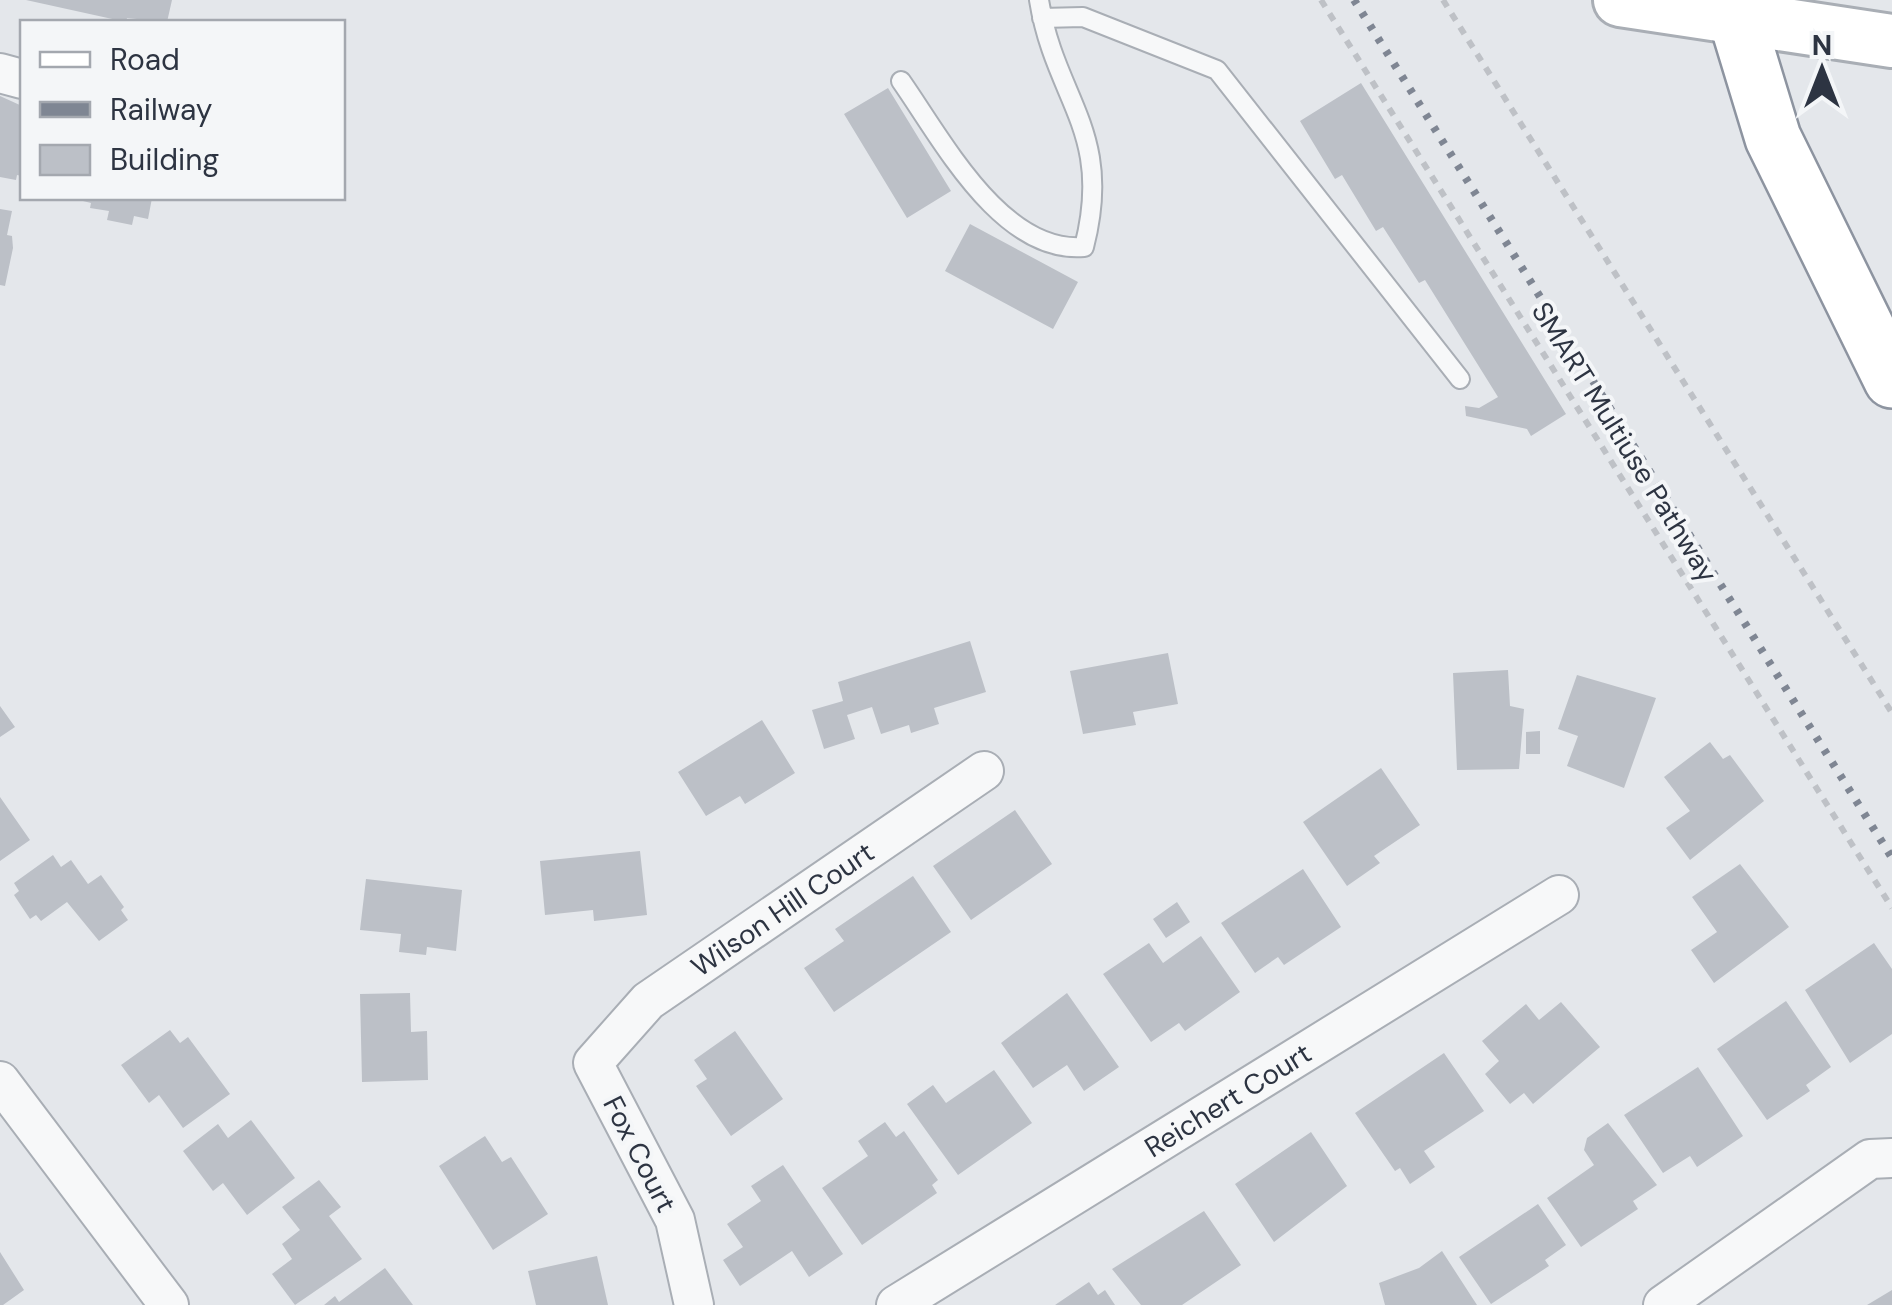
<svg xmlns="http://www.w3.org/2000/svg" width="1892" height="1305" viewBox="0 0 1892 1305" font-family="'DM Sans',sans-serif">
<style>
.building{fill:#bcc0c7}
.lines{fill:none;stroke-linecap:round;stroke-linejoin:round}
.lane-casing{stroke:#a9aeb5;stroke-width:22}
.street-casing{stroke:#a9aeb5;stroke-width:42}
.secondary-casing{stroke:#a9aeb5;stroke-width:58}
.highway-casing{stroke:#8d94a0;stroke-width:60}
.path{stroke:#bec1c6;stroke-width:6;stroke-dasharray:8 8;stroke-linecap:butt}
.lane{stroke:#f7f8f9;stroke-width:18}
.street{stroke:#f7f8f9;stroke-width:38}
.secondary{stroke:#fff;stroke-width:52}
.highway{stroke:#fff;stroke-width:55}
.rail{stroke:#7f8693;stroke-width:8;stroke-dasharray:5 10;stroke-linecap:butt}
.labels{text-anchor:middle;stroke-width:8;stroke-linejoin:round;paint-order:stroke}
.street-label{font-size:28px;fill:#2d3442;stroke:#f4f6f8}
</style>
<rect width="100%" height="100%" fill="#e4e7eb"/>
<path class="building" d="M26 0H172L167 22 127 18 126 22Z
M1361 83 1566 414 1531 436 1527 429 1466 416 1465 406 1479 408 1498 397 1425 280 1419 283 1383 227 1376 231 1342 175 1335 179 1300 121Z
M888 88 951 191 907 218 844 114Z
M0 96 22 106V176L17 175 16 180 0 177Z
M84 198H152L148 219 134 216 132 225 107 220 109 211 90 208 91 203 83 201Z
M0 209 12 211 7 235 12 236 13 248 5 286 0 285Z
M970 224 1078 282 1053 329 945 271Z
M970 641 986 692 934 708 939 724 911 733 909 725 881 734 872 707 847 715 855 739 824 749 812 710 843 701 838 682Z
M1168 653 1178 704 1133 712 1136 725 1083 734 1070 671Z
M1508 670 1510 706 1524 709 1519 769 1457 770 1453 673Z
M1577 675 1656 698 1624 788 1567 766 1578 736 1558 729Z
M0 706 15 727 0 737Z
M762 720 795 773 745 804 740 796 706 816 678 772Z
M1540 731V754H1526V732Z
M1710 742 1723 759 1730 755 1764 801 1690 860 1666 828 1690 811 1664 777Z
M1381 768 1420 825 1374 856 1380 863 1347 886 1303 822Z
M0 797 30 840 0 861Z
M1015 810 1052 864 971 920 933 866Z
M640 851 647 915 594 921 593 910 545 915 540 861Z
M53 855 61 867 71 860 88 884 101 875 124 907 121 910 128 920 99 941 67 902 41 921 36 915 30 919 14 895 19 891 14 883Z
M1740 864 1789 927 1714 983 1691 950 1717 932 1692 897Z
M1303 869 1341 927 1284 965 1278 957 1255 973 1221 923Z
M913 876 951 932 834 1012 804 968 844 941 835 929Z
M366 879 462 890 456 951 427 947 426 955 399 952 401 934 360 930Z
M1177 902 1190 922 1166 938 1153 919Z
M1201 936 1240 992 1185 1031 1179 1023 1151 1042 1103 974 1149 943 1163 963Z
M1874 943 1892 969V1034L1850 1063 1805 990Z
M410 993 411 1032 427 1031 428 1080 362 1082 360 994Z
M1067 993 1119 1067 1084 1091 1067 1065 1033 1088 1001 1043Z
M1786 1001 1831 1067 1806 1085 1810 1091 1767 1120 1717 1049Z
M1561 1002 1600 1047 1533 1104 1524 1093 1510 1104 1485 1074 1499 1061 1482 1041 1526 1004 1539 1020Z
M170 1030 180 1043 188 1037 230 1094 183 1128 159 1095 149 1103 121 1065Z
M735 1031 783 1099 731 1136 696 1086 707 1079 694 1060Z
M1444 1053 1484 1111 1424 1151 1435 1167 1410 1184 1400 1168 1395 1171 1355 1113Z
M1698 1067 1743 1136 1697 1167 1690 1156 1663 1173 1624 1115Z
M994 1070 1032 1123 958 1175 907 1104 933 1085 946 1103Z
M251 1120 295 1178 247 1215 223 1183 213 1191 183 1151 218 1124 228 1138Z
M885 1122 896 1137 904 1131 938 1180 932 1185 937 1193 862 1245 822 1188 868 1156 858 1141Z
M1608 1123 1657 1185 1633 1201 1638 1209 1581 1247 1547 1198 1594 1165 1584 1150 1587 1138Z
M1311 1132 1347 1186 1274 1242 1235 1184Z
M485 1136 502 1162 511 1157 548 1214 493 1250 439 1166Z
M783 1165 843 1254 809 1277 792 1251 740 1286 723 1260 743 1247 727 1224 761 1201 751 1186Z
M319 1180 341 1207 329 1216 362 1259 295 1305 272 1274 292 1259 282 1244 300 1230 282 1207Z
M1538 1204 1566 1245 1545 1260 1549 1266 1491 1304 1459 1257Z
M1204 1211 1241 1265 1182 1305H1141L1112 1269Z
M1442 1251 1477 1305H1385L1379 1283 1419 1268Z
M0 1252 24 1290 3 1305H0Z
M597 1256 608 1305H536L528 1271Z
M385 1268 413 1305H324L335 1296 339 1302Z
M1089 1282 1098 1295 1105 1290 1115 1305H1055Z
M1892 1290V1305H1867Z"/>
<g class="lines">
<defs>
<path id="lane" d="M1042 18 1083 17 1217 70 1460 379
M901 81C943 141 1002 254 1084 247 1114 131 1055 100 1039 0"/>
<g id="street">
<path d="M0 73 22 79"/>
<path d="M0 1081 169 1305"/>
<path id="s1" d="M694 1305 675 1220 593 1063 648 1001 984 771"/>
<path id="s2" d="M896 1305 1559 895"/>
<path d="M1663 1305 1870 1159 1892 1158"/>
</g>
<path id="secondary" d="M1620 0 1892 41"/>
<path id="highway" d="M1731 0 1773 138 1892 380"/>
</defs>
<use href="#lane" class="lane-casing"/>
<use href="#street" class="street-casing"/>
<use href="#secondary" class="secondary-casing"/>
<use href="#highway" class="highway-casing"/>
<path class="path" d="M1321 0 1892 908
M1443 0 1892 713"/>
<use href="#lane" class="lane"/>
<use href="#street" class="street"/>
<use href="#secondary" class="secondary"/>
<use href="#highway" class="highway"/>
<path class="rail" d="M1354 0 1892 858"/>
</g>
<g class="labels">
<g class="street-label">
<text transform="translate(1625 442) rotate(58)" y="10">SMART Multiuse Pathway</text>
<text dy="10" stroke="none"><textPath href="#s1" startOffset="510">Wilson Hill Court</textPath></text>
<text dy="10" stroke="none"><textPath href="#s2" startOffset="390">Reichert Court</textPath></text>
<text transform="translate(640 1154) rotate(63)" y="10">Fox Court</text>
</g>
</g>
<rect x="20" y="20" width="325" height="180" fill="#f4f6f8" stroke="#a4a8af" stroke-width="2.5"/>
<rect x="40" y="52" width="50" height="15" fill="#ffffff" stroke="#a4a8af" stroke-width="2.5"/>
<text x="110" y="70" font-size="30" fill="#2d3442">Road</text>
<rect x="40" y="102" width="50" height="15" fill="#7f8693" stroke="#a4a8af" stroke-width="2.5"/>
<text x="110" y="120" font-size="30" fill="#2d3442">Railway</text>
<rect x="40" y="145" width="50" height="30" fill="#bcc0c7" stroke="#a4a8af" stroke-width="2.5"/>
<text x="110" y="170" font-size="30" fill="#2d3442">Building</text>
<g transform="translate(1822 70)" stroke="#f4f6f8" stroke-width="8" paint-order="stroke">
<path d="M0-8L18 38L0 25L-18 38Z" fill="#2d3442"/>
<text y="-15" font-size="28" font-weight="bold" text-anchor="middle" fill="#2d3442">N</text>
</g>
</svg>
